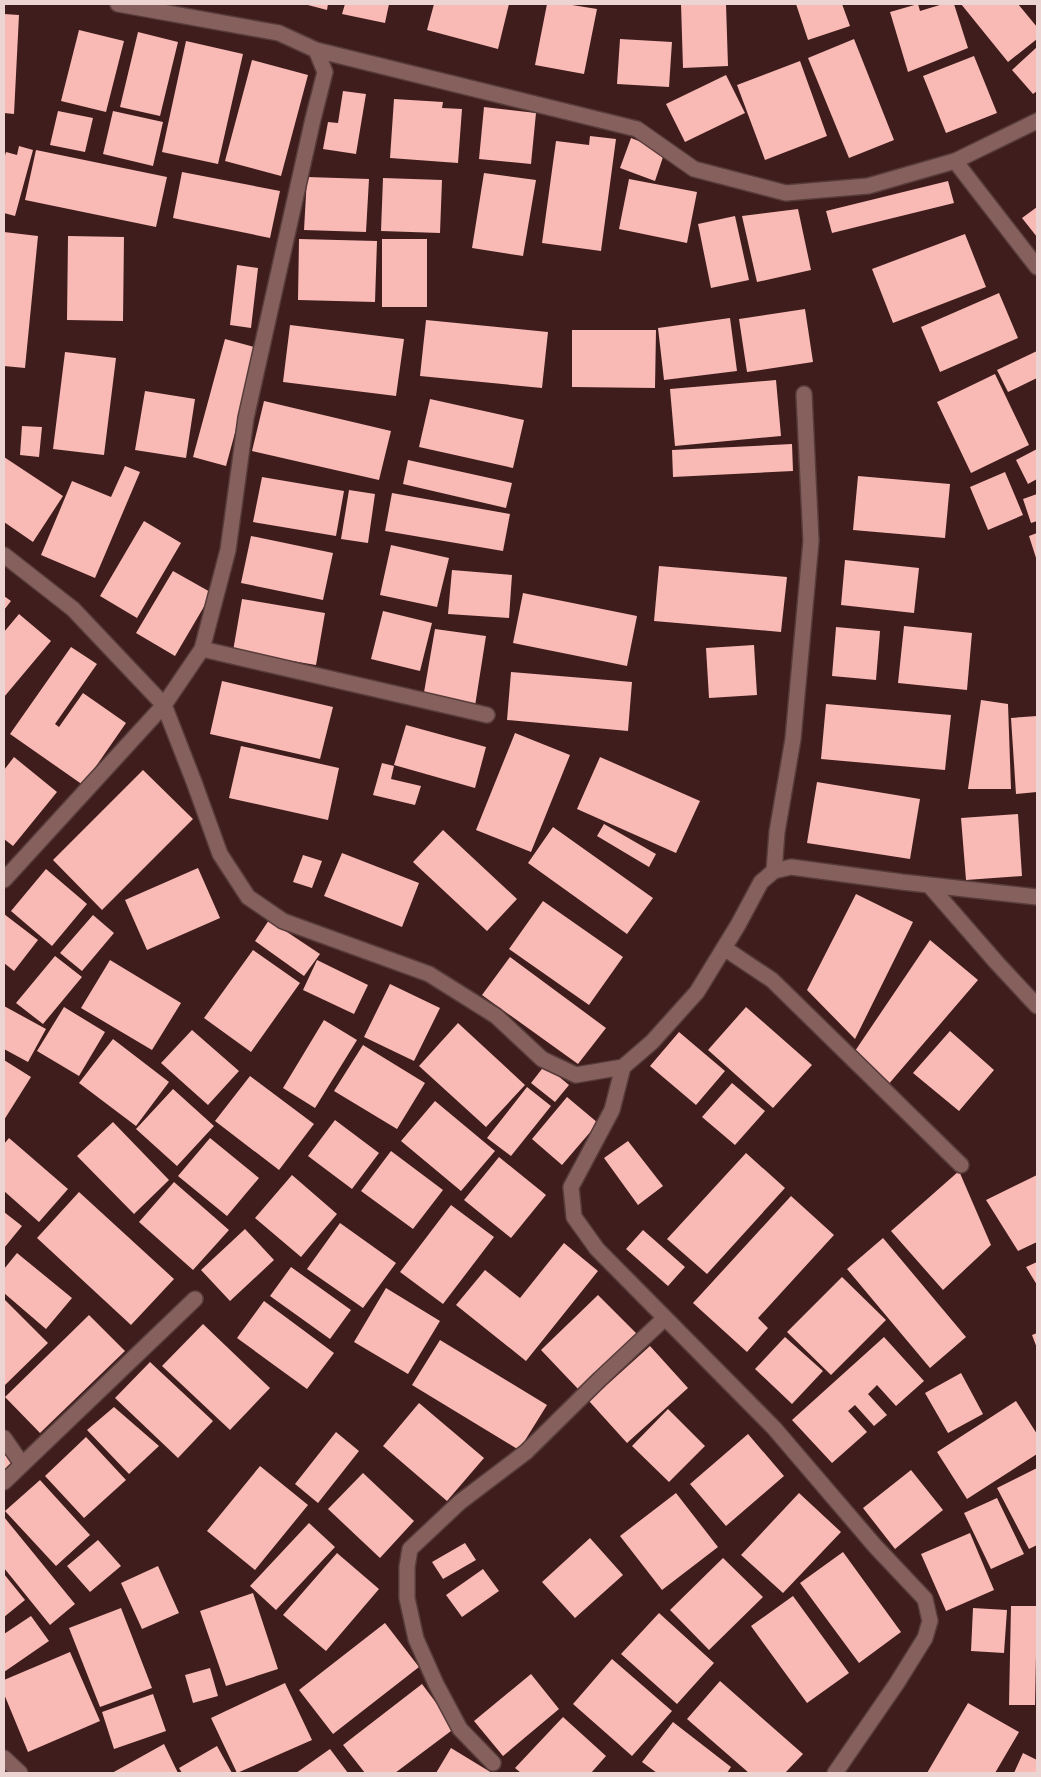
<svg xmlns="http://www.w3.org/2000/svg" width="1041" height="1777" viewBox="0 0 1041 1777" font-family="Roboto,sans-serif">
<style>
.building{fill:#f9b9b4}
.lines{fill:none;stroke-linecap:round;stroke-linejoin:round}
.street-casing{stroke:#573c3b;stroke-width:18}
.street{stroke:#86605d;stroke-width:15}
</style>
<rect width="100%" height="100%" fill="#3e1d1c"/>
<path class="building" d="M304 4H328L327 10Z
M345 4H389L385 23 342 14Z
M434 4H509L498 49 427 30Z
M547 4H566L597 9 584 74 535 65Z
M681 4H726L728 66 683 68Z
M796 4H842L850 26 808 40Z
M918 4 920 11 943 4H954L968 48 908 72 890 12Z
M961 4H1018L1037 27V39L1008 62Z
M4 14 19 15 14 114 4 113Z
M79 30 124 41 106 112 61 101Z
M138 32 178 42 160 116 120 107Z
M620 39 672 42 669 87 617 84Z
M854 39 894 140 849 158 808 58Z
M186 41 243 54 218 164 162 152Z
M1037 47V91L1033 94 1012 70Z
M974 56 997 113 946 133 923 76Z
M252 60 308 75 281 176 225 161Z
M800 61 827 136 765 160 737 85Z
M726 75 745 113 685 142 666 104Z
M343 91 366 94 356 154 323 149 328 122 338 123Z
M394 99 443 102 442 108 462 109 458 163 390 158Z
M484 107 536 113 531 164 479 159Z
M58 111 93 118 85 152 50 145Z
M113 111 163 122 153 166 103 154Z
M590 136 616 139 601 251 542 243 556 141 589 145Z
M631 138 665 151 655 181 620 168Z
M19 146 33 150 15 216 4 213V159L6 152 17 155Z
M36 150 167 177 156 227 25 200Z
M182 172 280 191 270 238 173 218Z
M484 173 536 180 523 256 472 248Z
M307 177 369 179 366 232 304 230Z
M383 178 442 180 440 233 381 231Z
M629 179 697 192 687 243 619 229Z
M948 181 954 203 832 233 826 211Z
M1037 207V237L1022 218Z
M798 209 811 270 757 282 742 216Z
M735 216 749 280 711 288 698 224Z
M4 232 38 236 25 368 4 366Z
M965 234 986 287 893 323 872 269Z
M68 236 124 237 123 321 67 320Z
M299 239 377 241 375 302 298 300Z
M382 239H427V307H382Z
M237 265 258 268 251 328 230 325Z
M999 293 1018 338 940 372 921 327Z
M805 309 813 362 747 372 739 319Z
M730 318 737 371 664 380 658 328Z
M426 320 548 332 542 388 420 376Z
M290 325 404 339 396 396 283 382Z
M572 330H656L655 388 572 387Z
M225 339 258 348 226 466 193 457Z
M1037 351V378L1008 392 997 370Z
M65 352 116 358 104 455 53 449Z
M995 374 1029 445 971 473 937 402Z
M776 380 781 436 675 446 670 389Z
M145 391 195 399 186 458 135 450Z
M430 399 524 420 513 468 419 447Z
M264 401 391 431 379 480 252 451Z
M22 426 42 427 39 457 20 455Z
M792 444 793 471 673 477 672 450Z
M1037 449V479L1028 484 1016 460Z
M4 457 63 496 33 542 4 522Z
M408 460 512 483 506 508 403 484Z
M125 466 140 472 95 578 41 555 72 481 111 497Z
M1005 472 1023 515 988 530 970 487Z
M858 476 950 484 945 538 853 530Z
M262 477 344 491 336 536 253 522Z
M349 490 375 494 368 543 341 539Z
M392 493 510 514 503 551 385 531Z
M1037 494V521L1031 523 1023 499Z
M144 521 181 543 137 618 100 596Z
M1037 533V561L1029 536Z
M251 536 333 553 323 600 241 583Z
M391 545 449 558 437 607 380 595Z
M845 560 919 568 914 613 841 605Z
M659 566 787 577 781 632 654 621Z
M452 570 512 575 509 618 448 614Z
M173 571 212 593 175 656 136 633Z
M523 593 637 616 627 666 513 643Z
M4 596 11 601 4 610Z
M242 599 325 613 316 665 233 651Z
M383 611 432 623 420 671 371 659Z
M19 614 51 641 4 697V632Z
M904 626 972 633 967 690 898 683Z
M836 627 880 631 876 680 832 676Z
M435 629 486 636 475 706 423 698Z
M754 645 757 695 709 698 706 648Z
M71 647 97 664 55 724 59 727 83 693 126 723 83 785 10 734Z
M511 672 632 682 628 731 507 720Z
M222 681 333 707 320 759 210 734Z
M981 700 1008 704 1011 789H968Z
M826 704 951 715 945 770 821 759Z
M1037 716V792L1016 794 1011 718Z
M406 725 486 747 475 788 394 765Z
M515 733 570 755 531 852 476 830Z
M241 746 339 768 328 820 229 798Z
M14 757 57 792 13 846 4 839V770Z
M600 757 700 801 676 853 577 809Z
M382 763 394 766 391 779 421 786 415 805 373 795Z
M143 770 193 819 102 910 53 860Z
M817 782 920 799 910 859 807 843Z
M1018 814 1022 876 966 880 961 818Z
M604 824 656 854 649 867 597 836Z
M553 827 653 898 627 934 528 863Z
M443 830 517 899 487 931 413 862Z
M342 853 419 883 402 927 324 896Z
M303 855 322 861 312 888 293 882Z
M198 868 220 918 147 950 125 900Z
M46 869 87 904 52 946 11 911Z
M856 894 913 922 855 1039 807 990Z
M543 901 623 957 589 1005 509 949Z
M4 914 38 940 14 971 4 963Z
M93 915 114 933 82 971 60 953Z
M269 920 320 954 304 976 255 941Z
M930 940 978 980 887 1086 855 1051Z
M253 950 300 983 251 1052 204 1018Z
M55 956 82 977 43 1024 16 1003Z
M510 957 606 1028 578 1064 482 995Z
M110 960 181 1003 152 1050 81 1008Z
M317 960 368 985 354 1014 303 990Z
M390 984 440 1008 414 1061 364 1037Z
M4 1006 46 1029 28 1062 4 1049Z
M64 1007 105 1032 79 1076 37 1051Z
M746 1007 812 1065 773 1108 708 1050Z
M324 1020 357 1040 315 1108 283 1088Z
M458 1023 525 1085 486 1127 419 1066Z
M192 1030 239 1071 208 1105 161 1063Z
M950 1031 994 1070 959 1111 913 1073Z
M679 1032 725 1071 696 1105 650 1066Z
M113 1039 169 1082 136 1126 79 1083Z
M363 1045 425 1083 397 1129 334 1091Z
M4 1060 31 1077 4 1120Z
M545 1065 569 1085 555 1102 531 1083Z
M250 1076 314 1124 279 1170 215 1121Z
M732 1083 765 1111 735 1145 702 1117Z
M527 1087 551 1106 511 1156 487 1138Z
M173 1089 214 1126 177 1166 136 1129Z
M567 1097 598 1123 562 1165 532 1139Z
M435 1101 495 1151 461 1191 401 1141Z
M335 1120 379 1153 352 1189 308 1156Z
M113 1122 169 1180 134 1214 77 1156Z
M9 1138 68 1189 39 1222 4 1191V1144Z
M210 1138 259 1178 227 1216 178 1176Z
M628 1141 663 1186 638 1205 604 1158Z
M391 1151 443 1190 413 1229 361 1191Z
M746 1153 785 1188 707 1274 667 1239Z
M499 1157 546 1195 511 1238 464 1200Z
M959 1171 991 1245 943 1290 891 1231Z
M292 1175 337 1214 301 1257 255 1218Z
M1037 1175V1242L1018 1251 986 1200Z
M174 1182 229 1230 193 1270 139 1222Z
M79 1192 174 1279 131 1325 37 1238Z
M791 1196 834 1235 758 1318 768 1328 747 1352 693 1303Z
M451 1205 494 1237 443 1304 400 1272Z
M4 1212 22 1226 4 1248Z
M340 1223 396 1263 363 1308 307 1269Z
M245 1229 274 1260 230 1301 201 1270Z
M643 1230 685 1267 668 1286 626 1249Z
M883 1238 966 1337 930 1368 847 1269Z
M564 1243 598 1271 526 1361 456 1305 485 1270 520 1298Z
M17 1253 72 1298 46 1329 4 1293V1269Z
M1037 1262V1285L1026 1267Z
M291 1267 351 1310 330 1339 270 1296Z
M842 1277 886 1320 831 1375 787 1332Z
M386 1288 440 1321 408 1374 354 1342Z
M598 1295 637 1334 579 1390 541 1350Z
M4 1299 48 1343 5 1385 4 1384Z
M264 1301 334 1353 307 1389 237 1338Z
M89 1315 125 1351 40 1433 5 1397Z
M203 1324 270 1388 230 1430 162 1366Z
M1037 1333V1348L1032 1335Z
M785 1337 823 1371 792 1404 755 1369Z
M884 1337 924 1381 896 1406 877 1385 868 1394 887 1415 874 1426 855 1405 848 1411 867 1432 832 1463 792 1420Z
M440 1340 547 1405 519 1450 412 1385Z
M650 1346 688 1388 627 1443 589 1401Z
M150 1362 213 1421 178 1458 115 1398Z
M961 1373 983 1414 948 1433 925 1393Z
M1016 1401 1037 1434V1454L967 1499 937 1452Z
M419 1403 484 1458 447 1501 383 1446Z
M114 1407 159 1446 129 1474 87 1430Z
M668 1409 705 1446 669 1482 632 1446Z
M336 1432 359 1451 318 1503 295 1484Z
M748 1434 784 1476 726 1526 690 1484Z
M86 1437 126 1480 84 1518 45 1476Z
M4 1451 14 1466 4 1474Z
M260 1466 308 1505 255 1570 207 1531Z
M1037 1468V1545L1029 1549 997 1488Z
M911 1470 943 1510 895 1549 863 1508Z
M363 1473 414 1521 380 1558 328 1509Z
M40 1480 90 1535 56 1566 5 1511Z
M676 1493 718 1547 662 1590 620 1536Z
M799 1493 841 1532 783 1593 741 1555Z
M997 1498 1024 1554 991 1569 964 1513Z
M4 1517 75 1604 50 1625 4 1568Z
M309 1523 335 1547 276 1610 250 1586Z
M970 1533 994 1590 946 1611 921 1554Z
M590 1538 623 1575 575 1618 542 1582Z
M98 1540 121 1566 90 1592 67 1566Z
M465 1543 476 1560 443 1579 432 1562Z
M843 1552 901 1632 859 1663 800 1583Z
M337 1553 379 1589 326 1651 283 1615Z
M723 1558 763 1597 709 1650 670 1610Z
M158 1566 179 1613 142 1629 121 1583Z
M483 1569 499 1591 462 1617 446 1595Z
M4 1574 25 1600 4 1617Z
M253 1593 278 1669 226 1686 200 1611Z
M793 1596 849 1673 807 1703 751 1626Z
M1011 1606H1037L1035 1705H1009Z
M121 1608 152 1688 100 1707 69 1628Z
M973 1608 1007 1610 1004 1653 971 1651Z
M659 1613 714 1663 677 1704 621 1654Z
M31 1616 49 1641 4 1672V1634Z
M385 1623 419 1667 333 1734 299 1690Z
M70 1652 100 1721 28 1752 4 1694V1680Z
M612 1659 672 1711 632 1756 573 1704Z
M210 1668 218 1696 193 1703 185 1675Z
M531 1674 559 1709 503 1756 474 1721Z
M720 1681 803 1754 785 1773H749L687 1719Z
M285 1683 312 1740 237 1773 211 1718Z
M422 1684 455 1728 395 1773H365L343 1745Z
M153 1694 166 1731 114 1749 102 1712Z
M968 1703 1019 1732 995 1773H927Z
M563 1717 606 1756 591 1773H521L515 1768Z
M673 1722 731 1767 727 1773H657L642 1762Z
M164 1744 178 1773H112Z
M217 1746 232 1773H182L179 1768Z
M451 1748 492 1773H436Z
M330 1749 348 1773H296Z
M1023 1753 1037 1760V1773H1014Z"/>
<g class="lines">
<defs>
<path id="street" d="M316 50 637 129 694 169 786 193 868 186 955 161 1037 121
M955 161 1037 267
M4 555 73 609 164 705 194 782 220 854 248 897 283 921 429 974 496 1016 542 1059 576 1075 623 1067 652 1042 697 992 738 925 761 882 774 871 791 867 902 882 1037 897
M202 649 487 715
M774 871 777 832 793 739 811 541 804 394
M4 880 164 705 202 649 228 550 246 418 313 119 325 72 316 50 279 33 118 4
M929 885 997 963 1037 1006
M724 948 772 980 961 1165
M623 1067 612 1110 571 1187 574 1217 597 1249 774 1428 875 1546 925 1599 930 1621 925 1638 897 1683 835 1773
M4 1438 22 1464
M4 1482 195 1299
M4 1758 20 1773
M493 1763 460 1729 436 1684 416 1639 407 1598V1567L410 1549 460 1502 526 1452 600 1379 665 1318"/>
</defs>
<use href="#street" class="street-casing"/>
<use href="#street" class="street"/>
</g>
<rect width="1041" height="1777" fill="none" stroke="#ebd4d2" stroke-width="10"/>
</svg>
